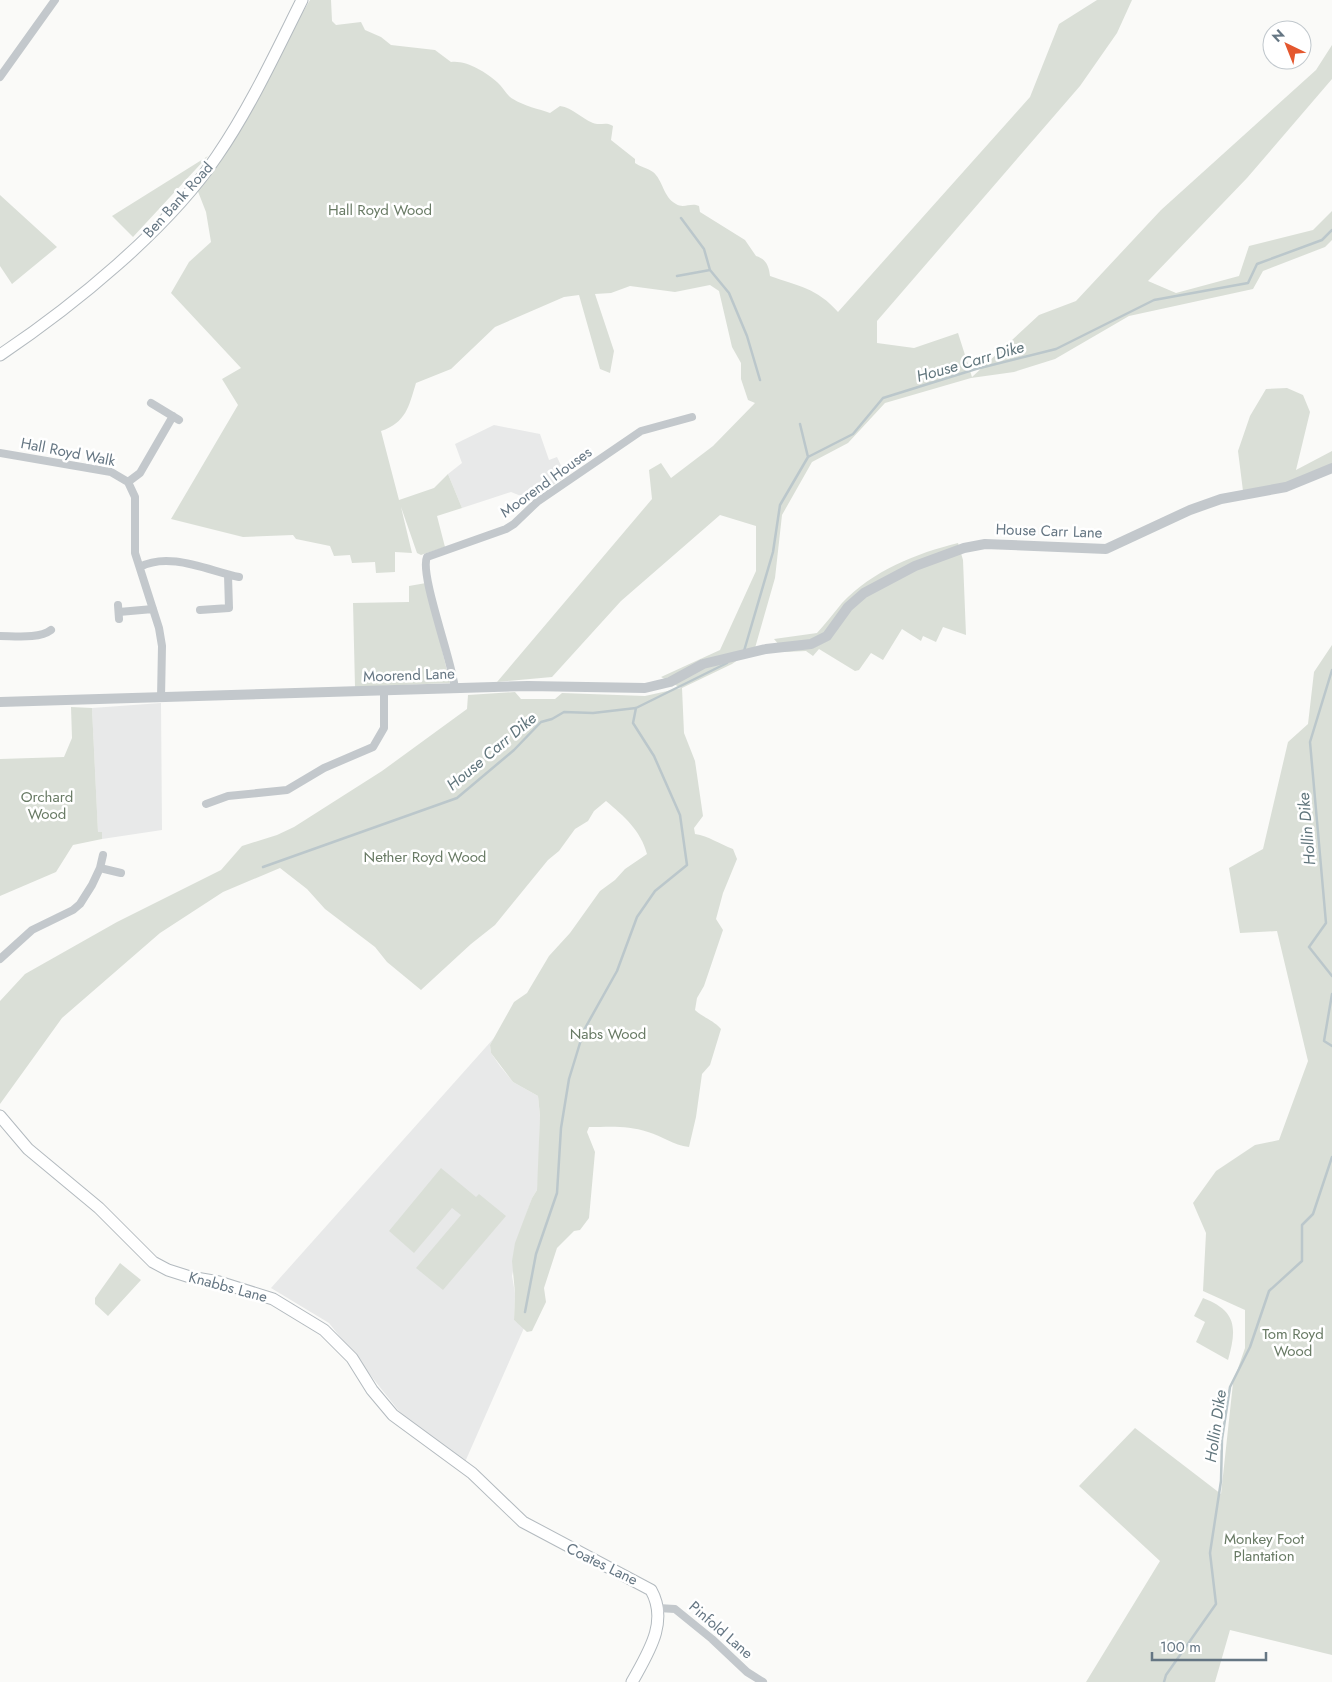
<svg xmlns="http://www.w3.org/2000/svg" width="1332" height="1682" viewBox="0 0 1332 1682" font-family="Jost,sans-serif">
<style>
.built{fill:#e8e9e9}
.green{fill:#dadfd7}
.lines{fill:none;stroke-linecap:round;stroke-linejoin:round}
.stream{stroke:#bbc7cb;stroke-width:2.5}
.secondary-casing{stroke:#b3babf;stroke-width:13}
.minor{stroke:#c3c8cc;stroke-width:8}
.tertiary{stroke:#c3c8cc;stroke-width:10}
.secondary{stroke:#fff;stroke-width:11}
.labels{text-anchor:middle;stroke-width:5;stroke-linejoin:round;paint-order:stroke}
.street-label{font-size:15px;fill:#657683;stroke:#fff}
.park-label{font-size:15px;fill:#687a64;stroke:#fff}
.water-label{font-size:16px;font-style:italic;fill:#60757c;stroke:#fff}
</style>
<rect width="100%" height="100%" fill="#fafaf8"/>
<path class="built" d="M494 425 540 434 549 460 557 457 566 476 531 500 511 492 462 508 448 474 462 463 455 444Z
M161 703 162 830 102 839V832L98 833 92 708Z
M494 1038 490 1045 491 1053 500 1066 513 1082 538 1096 540 1116 539 1171 537 1190 532 1198 523 1224 512 1276 515 1293 514 1320 524 1328 465 1462 402 1415 329 1323 271 1288Z"/>
<path class="green" d="M310 0H331L332 21 336 25 361 22 365 30 381 37 391 45 435 50 451 62C466 60 486 72 497 82 503 87 507 96 513 99 524 106 539 109 550 113L560 106C573 108 581 118 593 123 600 126 606 121 613 126L611 140 635 159V163C640 167 648 168 653 172 663 180 663 197 676 204 684 209 691 202 699 206L700 212 745 240 756 256C766 259 769 266 770 276 798 286 817 288 838 312L1030 97 1059 24 1097 0H1132L1117 33 1080 86 877 321V343L914 348 958 333 972 377 1039 315 1076 301 1161 210 1316 70 1332 45V79L1247 178 1148 281 1176 293 1239 276 1249 246 1313 230 1332 211V240L1325 247 1263 271 1253 289 1129 316 1055 359 1014 372 971 378 885 403 848 443 812 462 782 515 775 578 755 648 732 664 682 688 684 733 695 761 703 816 694 828 695 834C709 836 719 844 733 849L737 859 723 893 716 919 723 930 704 986 697 998 695 1010C704 1018 713 1020 721 1029L710 1065 702 1074 696 1117 689 1147C673 1145 662 1136 648 1132 627 1125 610 1127 589 1127L587 1132 595 1152 589 1218 580 1230 574 1231 557 1248 544 1288 546 1302 532 1331 527 1332 514 1320 515 1293 512 1261 515 1243 532 1198 537 1190 540 1116 538 1096 513 1082 491 1053 490 1045 514 1002 527 993 549 956 570 933 600 891 615 880 625 869 647 854C641 831 624 816 606 801L594 811 588 821 575 829 559 851 548 860 495 925 471 944 421 990 387 962 375 947 325 909 307 889 280 868 223 892 160 933 62 1018 0 1104V1001L25 974 117 922 221 870 242 846 277 835 294 827 382 771 467 709 468 695 515 692 521 699H555L562 693 645 696 681 688 661 677 720 650 756 571V526L720 515 621 601 552 677 497 682 652 499 649 470 661 463 671 478 713 446 755 403 748 400 741 379V363L732 347 719 291 710 285 675 292 630 286 611 293 595 294 614 351 610 373 600 369 579 295 564 297 495 327 451 369 416 383C409 406 406 423 381 431L399 500 434 488 448 474 462 508 437 516 445 547 421 555 417 553 401 507 412 553 395 552V572L376 573 375 562 352 563 350 555 334 556 330 546 296 539 293 535 243 537 171 519 238 405 222 379 241 368 171 293 189 262 211 242 206 212 197 189Z
M208 156 133 237 112 216Z
M0 195 57 247 12 284 0 266Z
M1287 388 1303 395 1310 412 1296 470 1332 451V464L1285 484 1243 491 1238 451 1250 416 1266 389Z
M958 543 963 560 966 635 943 627 936 642 923 636 921 641 902 629 883 660 871 653 859 670 855 671 819 649 813 656 806 651 785 652 774 639 817 633C826 623 834 613 842 603 872 571 917 553 958 543Z
M426 583 450 683 355 687 353 603 409 602V586Z
M1332 645V1655L1230 1630 1215 1682H1086L1160 1561 1079 1486 1135 1428 1221 1494 1233 1383 1245 1348V1310L1203 1291 1206 1233 1193 1203 1216 1171 1255 1145 1279 1140 1308 1061 1277 931 1240 933 1229 868 1263 849 1288 742 1308 724 1314 672Z
M71 707 92 708 98 832H102V839L73 845 56 872 0 896V759L64 757 72 738Z
M441 1168 476 1197 479 1194 506 1216 443 1290 416 1268 461 1215 452 1208 414 1253 389 1231Z
M120 1263 141 1280 108 1316 95 1304V1298Z
M1203 1298C1237 1311 1237 1328 1228 1360L1196 1342 1205 1322 1194 1316Z"/>
<g class="lines">
<path class="stream" d="M681 218 704 249 710 270 729 293 747 336 760 380
M677 276 710 270
M800 424 808 457
M744 651 773 552 780 505 808 457 853 434 883 398 976 369 1056 349 1154 300 1248 283 1257 264 1322 240 1332 230
M1332 670 1310 742 1326 923 1309 947 1332 976
M263 867 457 798 514 750 541 722 552 719 564 712 593 713 636 708 727 663
M1332 994 1324 1041 1332 1046
M525 1312 536 1254 557 1193 561 1128 569 1079 584 1030 617 971 637 917 655 891 687 865 680 815 654 756 633 723 636 708
M1164 1682 1166 1675 1216 1604 1210 1553 1221 1481 1222 1439 1230 1387 1250 1347 1269 1291 1302 1261V1225L1313 1214 1332 1157"/>
<defs>
<path id="secondary" d="M0 355C73 306 168 229 217 156 250 108 276 52 302 0
M0 1116 28 1149 99 1208 153 1262 168 1270 190 1277 219 1282 273 1299 324 1330 352 1358 372 1390 393 1415 472 1473 523 1522 651 1590C669 1622 648 1653 632 1682"/>
</defs>
<use href="#secondary" class="secondary-casing"/>
<path class="minor" d="M0 77 55 0
M151 403 179 420
M0 453 111 472 128 482 135 497V553L159 628 162 646 161 698
M128 482 140 473 173 416
M140 567C169 551 209 571 239 577
M118 605 119 619
M200 610 229 608 228 575
M119 612 153 609
M0 636C15 636 39 639 51 630
M455 689C453 663 419 574 427 557L506 529 514 524 537 502 641 431 692 417
M206 804 228 796 287 790 324 768 373 747 384 728V691
M100 868 103 855
M0 959 32 930 73 910 80 904 92 885 100 868 121 873
M658 1608 675 1609 712 1639 747 1672 763 1682"/>
<path class="tertiary" d="M0 702 528 686 645 688 670 682 703 664 766 649 811 644 827 636 848 607 864 593 915 566 964 548 985 544 1106 549 1190 510 1221 499 1286 487 1332 468"/>
<use href="#secondary" class="secondary"/>
</g>
<g class="labels">
<g class="street-label">
<text transform="translate(178 200) rotate(-48)" y="5">Ben Bank Road</text>
<text transform="translate(68 452) rotate(11)" y="5">Hall Royd Walk</text>
<text transform="translate(546 482) rotate(-36)" y="5">Moorend Houses</text>
<text transform="translate(1049 531) rotate(2)" y="5">House Carr Lane</text>
<text transform="translate(409 675) rotate(-2)" y="5">Moorend Lane</text>
<text transform="translate(228 1287) rotate(15)" y="5">Knabbs Lane</text>
<text transform="translate(602 1564) rotate(26)" y="5">Coates Lane</text>
<text transform="translate(721 1630) rotate(41)" y="5">Pinfold Lane</text>
</g>
<g class="park-label">
<text x="380" y="215">Hall Royd Wood</text>
<text x="47" y="802">Orchard<tspan x="47" dy="17">Wood</tspan></text>
<text x="425" y="862">Nether Royd Wood</text>
<text x="608" y="1039">Nabs Wood</text>
<text x="1293" y="1339">Tom Royd<tspan x="1293" dy="17">Wood</tspan></text>
<text x="1264" y="1544">Monkey Foot<tspan x="1264" dy="17">Plantation</tspan></text>
</g>
<g class="water-label">
<text transform="translate(970 361) rotate(-16)" y="6">House Carr Dike</text>
<text transform="translate(491 751) rotate(-40)" y="6">House Carr Dike</text>
<text transform="translate(1306 829) rotate(-95)" y="6">Hollin Dike</text>
<text transform="translate(1215 1426) rotate(-82)" y="6">Hollin Dike</text>
</g>
</g>
<g transform="translate(1287 45) rotate(317)"><circle r="24" fill="#ffffff" stroke="#c1c8cd"/>
<path d="M0-4L9 19L0 12L-9 19Z" fill="#e4572e"/>
<text y="-8" font-size="14" font-weight="bold" text-anchor="middle" fill="#657683">N</text>
</g>
<path d="M1152 1652v8h114v-8" fill="none" stroke="#657683" stroke-width="2.5"/>
<text x="1160" y="1652" font-size="15" fill="#657683" stroke="#ffffff" stroke-width="4" paint-order="stroke">100 m</text>
</svg>
